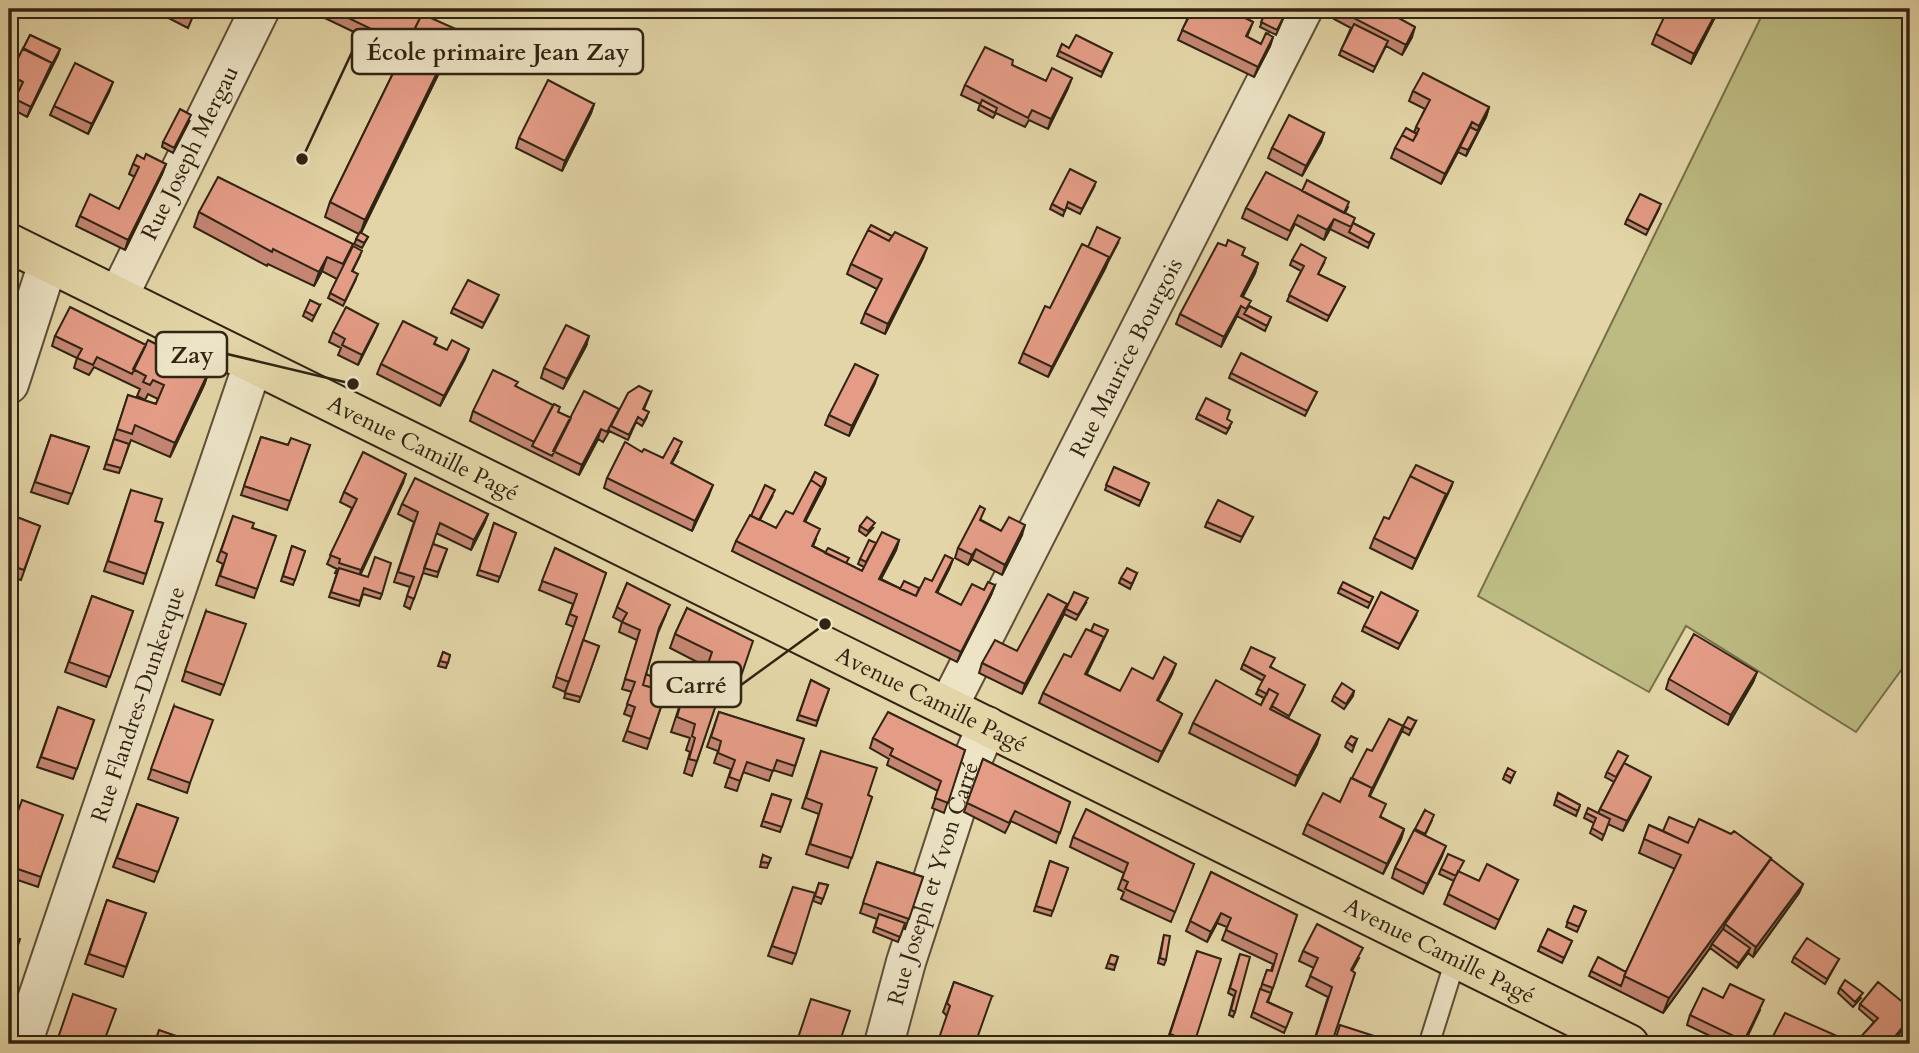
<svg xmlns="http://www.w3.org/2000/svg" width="1919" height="1053" viewBox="0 0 1919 1053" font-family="Cardo,serif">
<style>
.green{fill:#bcbb82;stroke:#76704a;stroke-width:2}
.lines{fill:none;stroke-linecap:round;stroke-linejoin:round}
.service-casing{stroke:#5e5037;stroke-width:23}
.minor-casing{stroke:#5e5037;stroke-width:42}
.primary-casing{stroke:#312412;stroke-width:42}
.service{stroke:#ede4c6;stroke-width:19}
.minor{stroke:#ede4c6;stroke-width:38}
.primary{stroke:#e3d5a7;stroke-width:38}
.wall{fill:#c48673;stroke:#312412;stroke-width:2}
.shaded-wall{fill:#a06d5e;stroke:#312412;stroke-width:2}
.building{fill:#e49c86;stroke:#312412;stroke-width:2}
.labels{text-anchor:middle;stroke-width:5;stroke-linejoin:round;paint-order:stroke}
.street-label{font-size:23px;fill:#312412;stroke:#ede4c6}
.leader{fill:none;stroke:#312412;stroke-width:2.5}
.callout-dot{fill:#312412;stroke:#ede4c6;stroke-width:2.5}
.callout{fill:#ede4c6;stroke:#312412;stroke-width:2.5}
.callout-label{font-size:24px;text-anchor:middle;font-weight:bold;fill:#312412}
</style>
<rect width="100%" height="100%" fill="#e3d5a7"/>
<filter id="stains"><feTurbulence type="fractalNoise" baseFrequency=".00286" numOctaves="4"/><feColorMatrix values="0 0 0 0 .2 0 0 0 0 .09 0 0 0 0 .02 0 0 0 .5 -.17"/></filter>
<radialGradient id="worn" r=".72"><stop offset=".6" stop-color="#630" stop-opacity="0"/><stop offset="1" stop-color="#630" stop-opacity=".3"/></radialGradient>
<path class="green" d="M1765 9H1910V658L1856 732 1686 626 1649 692 1478 596Z"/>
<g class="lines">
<defs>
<path id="service" d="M1429 1044 1456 958"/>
<g id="minor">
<path id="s1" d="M118 297 260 9"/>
<path d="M9 384 48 263"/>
<path id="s2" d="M948 707 1303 9"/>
<path id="s3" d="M22 1044 253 364"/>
<path id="s4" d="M884 1044 906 962 970 765 987 726"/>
</g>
<g id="primary">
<path id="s5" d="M9 243 1629 1044"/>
</g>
</defs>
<use href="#service" class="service-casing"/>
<use href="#minor" class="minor-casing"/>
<use href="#primary" class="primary-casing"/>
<use href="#service" class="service"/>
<use href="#minor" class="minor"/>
<use href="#primary" class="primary"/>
</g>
<path class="wall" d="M68 9H79L77 13Z
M151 9H196L188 28Z
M306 9H401L453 44 361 233 368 237 362 248 354 244 359 234 325 217 330 202 402 55Z
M1186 9H1229L1253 22 1247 37 1261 44 1273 37 1270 46 1254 77 1178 40 1189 15 1184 13Z
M1338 9H1389L1387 11 1412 37 1402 55 1386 46 1373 72 1339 55 1351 28 1334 19Z
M1265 14 1271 17 1283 19 1276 35 1260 27Z
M1716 15 1691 64 1652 44 1656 34Z
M30 35 60 49 27 117 12 109 19 91 9 86V77Z
M1062 44 1069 48 1112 53 1101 77 1057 56Z
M1012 65 1046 81 1068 88 1048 129 1029 120 1025 127 996 113 993 118 978 110 980 104 961 95 965 85Z
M1413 91 1489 107 1486 117 1466 156 1458 152 1441 184 1391 158 1395 148 1414 132 1425 109 1409 101Z
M109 92 88 134 50 115 54 106Z
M594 104 591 113 562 171 516 148 519 138Z
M190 120 173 153 162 147 163 142Z
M1324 133 1321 142 1302 176 1268 158 1272 148Z
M144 159 166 164 162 174 125 250 76 226 80 216 119 209 135 177 129 174 133 164Z
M1094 187 1080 214 1066 207 1063 216 1050 209 1052 204Z
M1302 191 1348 207 1345 213 1353 223 1374 234 1368 248 1330 229 1324 240 1295 224 1287 240 1242 218 1246 208Z
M1659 209 1646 235 1625 224 1627 219Z
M199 212 360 256 352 272 356 279 343 306 328 298 337 279 322 271 314 286 268 264 267 266 194 227Z
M1118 243 1048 377 1019 363 1023 353 1088 247Z
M1242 255 1258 263 1255 273 1243 296 1249 306 1271 317 1265 331 1237 316 1221 347 1176 324 1180 314Z
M923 258 885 334 861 323 865 313 877 289 847 274 851 264Z
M1292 260 1324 263 1318 274 1345 287 1327 321 1287 301 1301 271 1290 265Z
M497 300 482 328 451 313 453 308Z
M320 305 312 321 303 316 305 311Z
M378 324 374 333 358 365 338 355 341 348 329 342 333 332Z
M55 336 146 345 209 371 204 385 170 457 131 440 119 473 104 469 128 395 156 404 158 399 148 394 145 400 137 396 140 389 94 367 89 375 74 368 77 358 52 346Z
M435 344 465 359 440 406 377 374 381 364Z
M586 346 563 389 541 378 544 368Z
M1231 373 1317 392 1305 416 1229 378Z
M874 385 849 436 825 425 829 415Z
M516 386 558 412 571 418 617 415 651 392 644 409 647 417 642 426 636 422 628 440 609 431 610 430 603 442 598 439 579 475 470 421 473 411Z
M1198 414 1227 419 1230 427 1226 434 1196 419Z
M51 435 89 447 68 504 31 492Z
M261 437 288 445H310L287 510 241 495Z
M642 452 663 458 678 452 672 463 709 495 692 531 604 488 607 478Z
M1114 467 1149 483 1139 506 1105 490Z
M403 483 360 575 382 594 380 599 363 594 359 606 329 597 337 573H335L337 569 327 564 352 508 340 502 344 492Z
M825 483 805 522 816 539 813 546 862 571 864 567 858 564 860 559 876 543 899 540 896 550 881 579 899 588H919L932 581 953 559 949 569 937 593 961 605 984 590 995 585 991 595 957 662 732 551 736 541 773 495 760 520 776 528 793 514Z
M1451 487 1412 569 1370 548 1374 538 1389 519Z
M131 490 155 521 163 523 143 584 104 571Z
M402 504 488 514 484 524 471 550 436 533 433 544 447 549 437 577 423 573 410 609 404 606 410 587 394 582 414 522 398 514Z
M9 514 40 526 21 580 9 576Z
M233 516 252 528 276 536 254 598 216 585 223 564 217 561Z
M1253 517 1240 542 1205 527 1207 522Z
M981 520 1001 531 1022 535 1002 575 972 559 968 565 955 558 958 548Z
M494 523 516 533 498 582 477 575Z
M860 526 873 528 866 536 859 531Z
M292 546 305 551 293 585 281 581Z
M555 548 606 573 583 640 599 646 579 702 564 698 573 670 565 692 553 687 574 627 566 624 573 604 539 590Z
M1137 573 1130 589 1119 583 1121 578Z
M627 583 666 614 658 633 646 674 653 688 666 692 647 749 623 741 632 717 624 714 632 692 622 689 637 640 619 632 622 622 613 617Z
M1340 588 1373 597 1368 608 1338 593Z
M92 596 133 611 106 687 65 672Z
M1086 603 1076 620 1064 614 1022 694 979 673 982 663 1017 651 1067 604Z
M687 608 738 685 733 700 719 695 692 776 684 773 690 752 686 750 690 738 671 732 684 692 697 696 707 667 670 648 675 634Z
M206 611 224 685 220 695 182 681Z
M1416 616 1398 649 1362 631 1364 626Z
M1100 647 1086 674 1120 691 1153 679 1172 674 1158 701 1182 714 1178 723 1158 762 1039 703 1043 693 1071 657Z
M443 652 450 655 446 668 438 666Z
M1243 664 1271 667 1303 690 1288 718 1317 744 1295 786 1189 733 1193 723 1261 705 1264 698 1256 694 1263 681 1241 669Z
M1757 672 1753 682 1728 725 1666 689 1669 679Z
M811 680 829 689 816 726 797 720Z
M1354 691 1353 696 1344 709 1332 701 1334 696Z
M174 706 190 783 187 793 148 779Z
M58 707 94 720 73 779 37 767Z
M719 712 804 739 792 776 773 770 769 781 743 772 737 791 725 787 731 769 714 763 718 751 707 747Z
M1416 721 1409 735 1402 731 1403 726Z
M1402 731 1370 796 1381 817 1404 829 1401 839 1383 874 1303 834 1307 824 1340 802 1372 751Z
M873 738 965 750 944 813 932 808 938 791 887 765 889 759 870 748Z
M1357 739 1352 752 1345 747 1347 742Z
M821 751 868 795 872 797 848 868 806 854 819 814 802 808Z
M983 759 1070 802 1056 843 1011 821 1005 833 964 812Z
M1624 763 1647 786 1623 831 1608 824 1602 840 1590 833 1594 823 1584 818 1586 813H1598L1614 782 1605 777 1607 772Z
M1515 772 1510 783 1503 779 1505 774Z
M1558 793 1580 805 1576 816 1554 805Z
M772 794 791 800 780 832 761 826Z
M137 804 178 818 154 882 113 867Z
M1425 810 1432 820 1425 835 1442 856 1423 894 1392 878 1395 868Z
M1649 825 1663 831 1695 828 1771 858 1769 862 1803 884 1799 893 1753 957 1748 953 1737 968 1710 948 1663 1013 1589 976 1591 971 1626 972 1675 869 1639 853Z
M9 836 41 877 38 887 9 877Z
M1073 837 1194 864 1171 922 1121 899 1124 892 1118 889 1124 873 1070 847Z
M763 855 769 863 767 868 760 867Z
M1050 861 1068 868 1051 916 1034 911Z
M877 862 923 877 905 929 903 928 898 942 873 932 877 919 860 913Z
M1441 869 1459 872 1479 881 1518 880 1495 929 1444 904 1454 881 1439 874Z
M1211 872 1297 915 1268 1002 1292 1013 1284 1033 1251 1017 1267 970 1271 971 1273 964 1222 940 1227 927 1217 923 1207 942 1186 931Z
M819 883 828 885 821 904 813 901Z
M793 887 796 954 792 964 768 956Z
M107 900 146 913 123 977 85 964Z
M1574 906 1586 911 1577 932 1566 927Z
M1548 929 1572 941 1562 963 1538 951Z
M1164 935 1166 960 1164 965 1158 963Z
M1197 951 1194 1044H1166Z
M1303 951 1359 958 1352 971 1355 973 1331 1044H1313L1328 997 1306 986 1314 968 1299 961Z
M1240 954 1235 1012 1233 1017 1229 1015 1234 996 1228 993Z
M1111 955 1118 957 1114 970 1106 968Z
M1794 957 1839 959 1825 984 1792 962Z
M954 982 992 996 947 1016 943 1012Z
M1840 988 1861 998 1853 1007 1838 993Z
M1723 998 1760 1010 1744 1044H1727L1687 1025 1690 1015Z
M1860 1004 1910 1008V1021L1891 1044H1856L1874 1022 1859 1009Z"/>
<path class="shaded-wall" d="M1719 9 1716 15 1691 64 1694 54Z
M1415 27 1412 37 1402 55 1406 45Z
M458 30 453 44 360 234 365 220Z
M1273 37 1270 46 1254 77 1258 67Z
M60 49 58 55 27 117 31 107Z
M1072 78 1068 88 1048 129 1051 119Z
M113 82 109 92 88 134 92 124Z
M594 104 591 113 562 171 565 161Z
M1489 107 1486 117 1466 156 1468 150Z
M1472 122 1468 132 1441 184 1445 174Z
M1324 133 1321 142 1302 176 1306 166Z
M166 164 162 174 125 250 128 240Z
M1334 219 1330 229 1324 240 1327 230Z
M927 248 923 258 885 334 888 324Z
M327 257 322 271 314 286 319 272Z
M1109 257 1106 267 1048 377 1052 367Z
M1258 263 1255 273 1238 306 1241 296Z
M1241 306 1237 316 1221 347 1224 337Z
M378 324 374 333 358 365 362 355Z
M589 336 586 346 563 389 567 379Z
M469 349 465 359 440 406 444 396Z
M209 371 204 385 170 457 175 443Z
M878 375 874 385 849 436 852 426Z
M601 429 598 439 579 475 582 465Z
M406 474 403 483 358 580 361 570Z
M826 478 825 483 800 531 804 521Z
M1453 482 1451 487 1412 569 1416 559Z
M713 485 709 495 692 531 695 521Z
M488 514 484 524 471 550 474 540Z
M1025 525 1022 535 1002 575 1005 565Z
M899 540 896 550 876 588 879 579Z
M976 549 972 559 968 565 972 555Z
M953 559 949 569 932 602 936 592Z
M995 585 991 595 957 662 961 652Z
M1067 604 1064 614 1022 694 1025 684Z
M1108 630 1100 647 1082 684 1085 674Z
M1176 664 1172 674 1153 710 1157 700Z
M1757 672 1753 682 1728 725 1731 715Z
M1182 714 1178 723 1158 762 1162 752Z
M1320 735 1317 744 1295 786 1298 776Z
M1651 777 1647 786 1623 831 1627 821Z
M1404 829 1401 839 1383 874 1387 864Z
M1446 846 1442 856 1423 894 1427 884Z
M1771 858 1765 872 1725 924 1722 933 1712 944 1710 948 1663 1013 1669 998Z
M1803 884 1799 893 1753 957 1756 947Z
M1221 913 1217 923 1207 942 1211 932Z
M1750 948 1748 953 1737 968 1739 963Z
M1910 1018V1021L1891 1044H1889Z"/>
<path class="building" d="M174 9H196L192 18Z
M330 9H401L420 18 406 46Z
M1193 9H1228L1253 22 1246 36 1261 44 1266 33 1273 37 1258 67 1182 30Z
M1338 9H1387L1386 11 1415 27 1406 45 1338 10Z
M1668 9H1718L1694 54 1656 34Z
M1274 10 1285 14 1277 30 1261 22 1265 14 1271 17Z
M422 14 458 30 365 220 330 202Z
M1354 24 1388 41 1375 67 1341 50Z
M30 35 60 49 50 68 52 63 23 49Z
M1076 35 1112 53 1102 72 1059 51 1062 44 1069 48Z
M985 47 1013 60 1012 65 1046 81 1052 68 1072 78 1051 119 1032 110 1028 118 965 85Z
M23 48 52 63 31 107 15 99 23 82 10 75Z
M75 63 113 82 92 124 54 106Z
M1423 73 1489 107 1479 126 1472 122 1445 174 1395 148 1402 135 1413 141 1419 129 1416 127 1430 100 1413 91Z
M548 80 594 104 565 161 519 138Z
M982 100 997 108 995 113 980 105Z
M180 109 191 115 174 148 163 142Z
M1289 115 1324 133 1306 166 1272 148Z
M1470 127 1478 131 1468 150 1460 147Z
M1406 128 1417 134 1413 141 1402 135Z
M146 154 166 164 128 240 80 216 90 194 119 209 139 167 133 164 137 155 144 159Z
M1070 169 1096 182 1082 209 1068 202 1065 211 1052 204Z
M1266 172 1355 218 1351 227 1334 219 1327 230 1298 215 1290 231 1246 208Z
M218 177 353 244 343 264 327 257 319 272 273 249 272 252 199 212Z
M1307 180 1349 202 1344 213 1302 191Z
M1640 194 1661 204 1648 230 1627 219Z
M1353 223 1374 234 1369 243 1349 232Z
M871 225 892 236 889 241 868 230Z
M1097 227 1120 238 1109 259V257L1088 247Z
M868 230 889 241 895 232 927 248 888 324 865 313 882 279 851 264Z
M360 232 368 237 364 243 356 239Z
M1228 240 1245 248 1242 255 1258 263 1241 296 1251 301 1246 309 1241 306 1224 337 1180 314 1218 243 1226 246Z
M1082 244 1109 257 1052 367 1023 353 1045 306 1050 308Z
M1301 244 1326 258 1318 274 1345 287 1329 316 1289 295 1304 266 1292 260Z
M353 246 362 251 352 271 358 274 345 301 330 293Z
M468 280 499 295 484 323 453 308Z
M310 300 320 305 314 316 305 311Z
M1249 306 1271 317 1267 326 1244 314Z
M70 307 146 345 132 374 97 357 93 365 77 358 82 349 55 336Z
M346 307 378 324 362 355 342 345 345 339 333 332Z
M403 321 437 338 434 344 447 350 452 340 469 349 444 396 381 364Z
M566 325 589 336 567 379 544 368Z
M148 340 209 371 175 443 135 425 132 434 117 429 128 395 156 404 164 385 153 380 150 385 143 382 146 376 133 369Z
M1241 353 1317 392 1307 411 1231 373Z
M855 364 878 375 852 426 829 415Z
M493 370 518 382 515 386 553 405 534 442 473 411Z
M639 386 651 392 643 409 649 412 644 421 638 417 629 435 611 426 628 393Z
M584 391 619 409 607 432 601 429 582 465 553 451Z
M1206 398 1230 410 1227 419 1232 422 1228 429 1198 414Z
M554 404 560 407 558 412 571 418 552 456 532 446Z
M51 435 89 447 72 494 35 482Z
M261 437 288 445 291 438 310 445 290 501 244 486Z
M674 438 682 442 671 463 713 485 695 521 607 478 625 442 642 452 644 449 663 458Z
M114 439 129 444 121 468 106 464Z
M363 452 406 474 361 570 339 563 340 559 330 555 357 499 344 492Z
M1416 465 1453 482 1445 499 1446 494 1410 476Z
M1114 467 1149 483 1141 501 1106 485Z
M815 472 826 478 820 491 821 487 811 480Z
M1410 476 1446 494 1416 559 1374 538 1384 517 1389 519Z
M415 478 488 514 474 540 440 523 414 599 407 596 414 577 398 572 418 512 402 504Z
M811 480 821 487 804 521 820 529 812 546 862 571 882 532 899 540 879 579 899 588 916 596 925 578 932 581 945 555 953 559 936 592 961 605 972 584 984 590 988 582 995 585 961 652 736 541 750 515 776 528 786 511 793 514Z
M765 485 775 490 759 520 751 516Z
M131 490 162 499 155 521 163 523 146 574 108 561Z
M1218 500 1253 517 1242 537 1207 522Z
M980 506 985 509 980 520 1001 531 1009 517 1025 525 1005 565 976 549 972 555 958 548Z
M9 514 40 526 24 570 9 565Z
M233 516 254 523 252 528 276 536 257 589 220 576 227 554 221 551Z
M867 517 875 523 868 531 860 526Z
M494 523 516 533 500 577 479 570Z
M869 540 876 543 866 562 860 559Z
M433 544 447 549 438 572 424 568Z
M292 546 305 551 295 580 283 576Z
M555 548 606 573 569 682 556 677 577 617 570 614 577 594 542 581Z
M828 548 849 558 846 563 825 553Z
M375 557 391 563 382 594 364 588 360 601 331 592 339 568 368 577Z
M1127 568 1137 573 1132 584 1121 578Z
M904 581 919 588 916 596 900 589Z
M1343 582 1373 597 1370 603 1340 588Z
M627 583 670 605 659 628 643 685 666 692 650 739 627 731 635 707 627 704 635 682 625 679 640 630 622 622 627 613 617 607Z
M1074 592 1088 598 1078 615 1066 609Z
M1381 592 1418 611 1400 644 1364 626Z
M1048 594 1067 604 1025 684 982 663 995 640 1017 651Z
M92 596 133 611 110 677 69 662Z
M9 607 14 609 9 624Z
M687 608 753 641 738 685 724 681 697 761 689 759 695 738 692 736 695 724 677 717 684 692 697 696 712 652 675 634Z
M206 611 246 624 224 685 185 671Z
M1094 624 1108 630 1102 642 1104 637 1091 631Z
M1086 629 1104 637 1085 674 1120 691 1132 668 1153 679 1164 657 1176 664 1157 700 1182 714 1162 752 1043 693 1064 654 1071 657Z
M1694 634 1757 672 1731 715 1669 679Z
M583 640 599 646 581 697 565 693Z
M1251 647 1275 658 1270 667 1305 685 1289 716 1272 706 1278 694 1269 689 1267 694 1258 689 1265 676 1243 664Z
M443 652 450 655 448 663 440 661Z
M646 674 657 679 653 688 643 685Z
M811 680 829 689 817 721 799 715Z
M1216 680 1261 705 1269 689 1278 694 1270 709 1320 735 1298 776 1193 723Z
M1342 683 1354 691 1346 704 1334 696Z
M174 706 213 720 190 783 151 769Z
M58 707 94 720 77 769 41 757Z
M719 712 804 739 795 766 777 760 773 771 747 762 740 781 729 777 735 760 718 753 721 741 711 737Z
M888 712 965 750 948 803 935 798 941 781 890 755 893 749 873 738Z
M1408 717 1416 721 1411 730 1403 726Z
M1389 719 1403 726 1370 793 1372 788 1352 778 1367 749 1372 751Z
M1351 736 1357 739 1353 746 1347 742Z
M821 751 877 768 868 795 872 797 852 858 810 844 822 804 806 798Z
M1618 751 1628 756 1616 777 1607 772Z
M983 759 1070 802 1060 833 1015 811 1009 823 967 803Z
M1624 763 1651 777 1627 821 1600 809Z
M1508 768 1515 772 1512 778 1505 774Z
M1351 778 1372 788 1369 796 1386 804 1380 817 1404 829 1387 864 1307 824 1323 793 1340 802Z
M1558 793 1580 805 1578 811 1556 800Z
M772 794 791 800 782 827 763 821Z
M22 800 63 815 41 877 9 866V836Z
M137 804 178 818 158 872 117 858Z
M1588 808 1610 819 1604 835 1592 828 1596 818 1586 813Z
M1086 809 1194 864 1175 912 1125 889 1128 882 1122 879 1128 863 1073 837Z
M1425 810 1434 815 1425 834 1415 829Z
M1669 817 1695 828 1688 843 1663 831Z
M1699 819 1731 834 1734 831 1771 858 1669 998 1624 976 1681 855 1644 839 1649 825 1688 843Z
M1414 830 1446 846 1427 884 1395 868Z
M1448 854 1464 861 1456 876 1441 869Z
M763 855 771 858 769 863 761 862Z
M1771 859 1803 884 1756 947 1725 924Z
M1050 861 1068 868 1053 911 1036 906Z
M877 862 923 877 909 919 863 903Z
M1487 864 1518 880 1499 920 1448 894 1458 871 1479 881Z
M1211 872 1297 915 1273 988 1262 984 1267 970 1272 971 1277 954 1226 930 1231 918 1221 913 1211 932 1190 921Z
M819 883 828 885 823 899 815 896Z
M793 887 815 893 796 954 772 946Z
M107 900 146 913 126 967 89 954Z
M1574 906 1586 911 1579 927 1567 922Z
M879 914 905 923 900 937 875 927Z
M1317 924 1363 948 1351 970 1355 973 1332 1042 1316 1036 1332 987 1310 976 1318 958 1303 951Z
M1548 929 1572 941 1564 958 1540 946Z
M1723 929 1750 948 1739 963 1712 944Z
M9 935 20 939 9 972Z
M1164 935 1170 936 1166 960 1160 958Z
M1807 938 1839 959 1827 979 1794 957Z
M1197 951 1221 959 1194 1044H1181L1183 1039 1170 1034Z
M1240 954 1250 957 1235 1012 1231 1010 1236 991 1230 988Z
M1111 955 1118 957 1115 965 1108 963Z
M1598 957 1626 972 1621 986 1591 971Z
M1845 980 1863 993 1855 1002 1840 988Z
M954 982 992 996 975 1044H937L950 1006 947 1003Z
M1878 982 1910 1008V1018L1889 1044H1859L1856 1042 1878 1018 1860 1004Z
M1730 984 1764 1000 1744 1041 1690 1015 1703 988 1723 998Z
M1260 989 1271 993 1267 1002 1292 1013 1286 1028 1253 1012Z
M73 994 116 1009 103 1044H56Z
M811 999 850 1011 839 1044H796Z
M1785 1013 1846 1040 1844 1044H1769Z
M1340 1025 1399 1044H1334Z
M159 1030 199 1044H154Z"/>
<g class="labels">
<g class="street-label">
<text dy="8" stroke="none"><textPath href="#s1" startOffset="161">Rue Joseph Mergau</textPath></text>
<text dy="8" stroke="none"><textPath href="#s2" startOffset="392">Rue Maurice Bourgois</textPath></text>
<text dy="8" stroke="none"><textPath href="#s5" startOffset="462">Avenue Camille Pagé</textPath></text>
<text dy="8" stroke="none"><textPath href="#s5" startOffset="1029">Avenue Camille Pagé</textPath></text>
<text dy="8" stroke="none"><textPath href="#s3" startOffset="359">Rue Flandres-Dunkerque</textPath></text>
<text dy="8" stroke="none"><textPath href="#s4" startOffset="168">Rue Joseph et Yvon Carré</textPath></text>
<text dy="8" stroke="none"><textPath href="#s5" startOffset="1596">Avenue Camille Pagé</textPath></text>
</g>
</g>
<path class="leader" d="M302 159L352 52M353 384L227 354M825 624L741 685"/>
<g class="callout-dot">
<circle cx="302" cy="159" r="7"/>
<circle cx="353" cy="384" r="7"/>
<circle cx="825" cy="624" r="7"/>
</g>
<g class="callout">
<rect x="352" y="29" width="291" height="45" rx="7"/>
<rect x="156" y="332" width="71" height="45" rx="7"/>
<rect x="651" y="662" width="90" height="45" rx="7"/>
</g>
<g class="callout-label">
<text x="498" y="60">École primaire Jean Zay</text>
<text x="192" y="363">Zay</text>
<text x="696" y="693">Carré</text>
</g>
<rect width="1919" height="1053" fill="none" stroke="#e3d5a7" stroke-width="35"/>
<rect x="10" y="10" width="1898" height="1032" fill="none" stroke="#312412" stroke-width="3.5"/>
<rect x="18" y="18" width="1884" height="1018" fill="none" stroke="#312412" stroke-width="2"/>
<rect width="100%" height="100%" filter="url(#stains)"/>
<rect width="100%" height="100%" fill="url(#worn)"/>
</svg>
